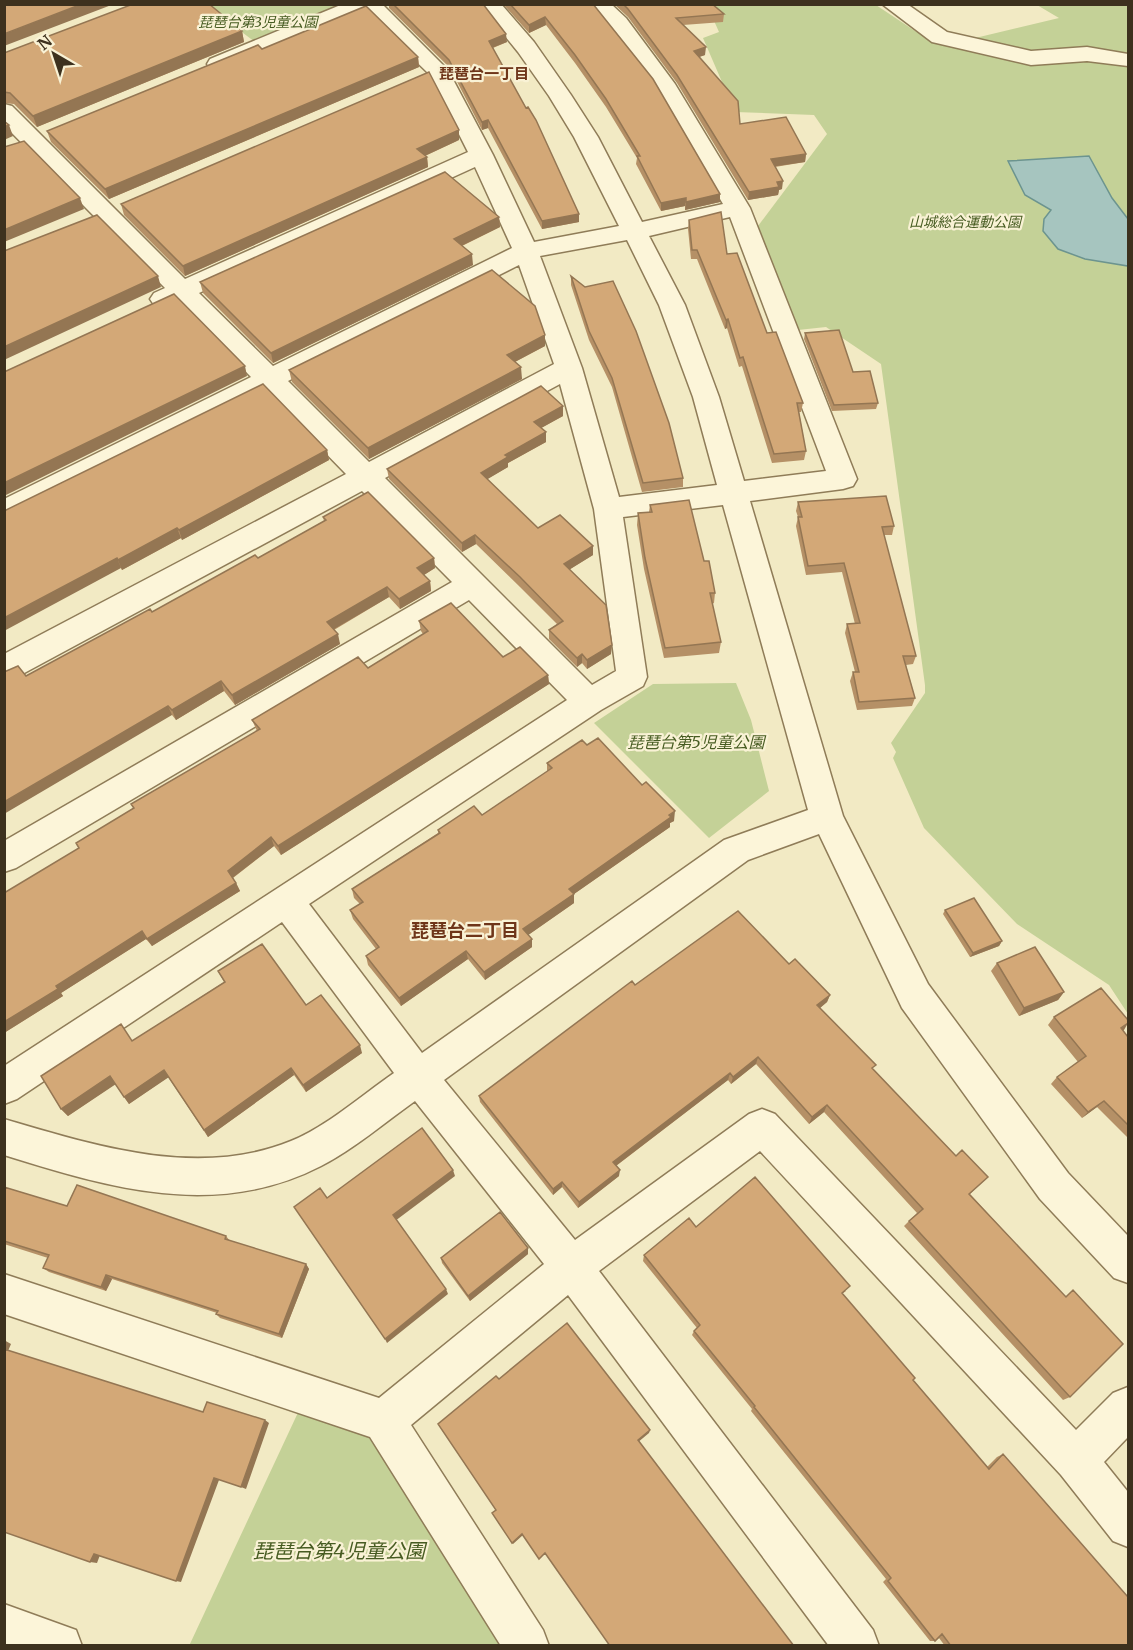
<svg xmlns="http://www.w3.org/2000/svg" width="1133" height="1650" viewBox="0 0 1133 1650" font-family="Merriweather,'Noto Sans JP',serif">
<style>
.green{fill:#c4d197}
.water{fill:#a6c5bf;stroke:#6c948f;stroke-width:1.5}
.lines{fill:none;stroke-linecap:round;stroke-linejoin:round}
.minor-casing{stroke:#8f7c58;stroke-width:3}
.minor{fill:#fcf5d9;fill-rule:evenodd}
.wall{fill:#b59066}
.shaded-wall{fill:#947653}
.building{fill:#d3a877;stroke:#947653;stroke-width:1.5}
.labels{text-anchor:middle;stroke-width:4.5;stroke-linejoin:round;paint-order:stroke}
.far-park-label{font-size:14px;font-style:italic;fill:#475c22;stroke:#f9f2d5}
.far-neighbourhood-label{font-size:15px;font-weight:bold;fill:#6e3519;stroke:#f9f2d5}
.park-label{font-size:16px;font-style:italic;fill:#475c22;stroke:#f9f2d5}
.neighbourhood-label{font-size:18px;font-weight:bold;fill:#6e3519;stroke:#f9f2d5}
.near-park-label{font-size:20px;font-style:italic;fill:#475c22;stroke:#f9f2d5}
</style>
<rect width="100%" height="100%" fill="#f2eac4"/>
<path class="green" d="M206 5H348L255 42Z
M707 5H876L915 31 946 45 1059 18 1037 5H1128V1014L1109 985 1017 924 924 828 893 758 896 752 891 743 925 693V685L881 364 826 327 798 330 758 226 827 134 814 115 735 112 703 38 719 32Z
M736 683 751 720 769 791 709 838 594 723 653 684Z
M302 1404 373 1429 513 1646H189Z"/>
<path class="water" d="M1089 156 1112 198 1128 219V266L1085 259 1058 249 1043 231 1044 219 1051 210 1025 195 1008 161Z"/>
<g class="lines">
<defs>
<path id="minor" d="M343 4H382L448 70 493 155 534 242 619 226 574 137 549 96 518 52 479 4H501L534 42 571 95 598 137 642 222 723 204 654 86 610 28 588 4H611L626 18 675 84 750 208 857 479 853 486 843 489 750 501 843 816 928 984 1068 1173 1128 1236V1283L1114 1278 1040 1199 902 1008 819 834 748 860 444 1080 575 1240 749 1114 762 1109 775 1114 1076 1430 1113 1393 1128 1387V1437L1104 1462 1128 1492V1547L1113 1541 1061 1475 760 1151 599 1271 873 1630 879 1646H829L568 1295 411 1425 543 1630 549 1646H501L370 1437 4 1314V1274L379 1398 544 1264 415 1101C384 1123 354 1149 321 1166 216 1220 110 1188 4 1155V1119C96 1146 198 1179 291 1141 326 1127 362 1095 394 1073L282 922 17 1099 4 1104V1066L567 700 469 600 16 868 4 872V841L452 582 362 491 15 678 4 681V654L346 474 266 392 4 522V499L251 377 178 302 163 307 154 305 150 299 154 293 165 288 4 125V104L12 106 185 279 468 152 428 73 364 11 226 69 218 71 210 69 207 64 210 59ZM475 167 512 248 273 366 199 293ZM730 217 826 471 744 481 719 397 685 305 649 236ZM627 240 659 305 693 397 717 485 619 497 582 368 540 256ZM519 265 554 364 369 462 288 381ZM560 384 594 509 616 671 592 685 385 478ZM723 505 808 810 724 840 422 1053 309 904 601 710 643 686 647 677 623 517Z
M882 4H907L947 32 1031 51 1087 47 1128 54V66L1087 61 1031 65 932 42Z
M4 1604 76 1630 82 1646H4Z"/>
</defs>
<use href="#minor" class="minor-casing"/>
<use href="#minor" class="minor"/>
</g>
<path class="wall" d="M389 4H483L507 42 493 48 579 214V222L542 229 488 128 482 130 450 68 389 8Z
M503 4H593L720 202 685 210V206L661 211 636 164 637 158 606 107 575 63 546 25 529 33Z
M614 4H712L724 14 723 22 683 25 705 55 699 57 740 124 806 154 805 162 775 167 782 189 779 190 778 195 748 200 677 83 628 17Z
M242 31 244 42 37 127 14 104 4 103V53Z
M262 49 418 57 419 67 109 199 51 142 47 131Z
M459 140 425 156 427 157 428 167 185 276 124 215 121 204Z
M499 217 500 227 462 246 473 265 273 363 203 293 200 282Z
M689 220 727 254 803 403 801 412H799L806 451 804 460 772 463 742 366 739 367 727 328 725 329 697 259H691L688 229Z
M571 276 585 287 683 478V487L642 492 612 387 589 340 571 285Z
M805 333 878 403 876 409 832 411 804 339Z
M545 335V346L515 362 522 379 369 459 292 382 289 370Z
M563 406V416L541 428 546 432V442L508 463V467L487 479 538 528 593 546V555L570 569 611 654 587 669 582 663 577 667 549 639V630L557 624 520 587 476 544 462 552 389 479 387 469Z
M327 450 329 460 182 540 181 538 122 570 121 568 4 511Z
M798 502 894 526 892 535H884L916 656 913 664 906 665 915 698 912 706 857 710 850 681 853 672H855L845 633 847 624H855L842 572 806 575 796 526 798 517 796 511Z
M650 505 704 561 715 593 714 603 712 604 721 642 719 653 664 658 644 569 637 525 638 513 649 512Z
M323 517 434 558 435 568 424 575 430 581 431 591 400 609 389 597 334 630 340 644 235 705 224 691 176 720 172 715 26 676 258 558 324 521Z
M419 621 548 675 549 684 281 855 274 846 233 878 236 883 240 891 152 946 146 939 61 993 63 996 4 1033 79 848 133 808 131 804 257 731 252 720 368 668 423 634 421 631Z
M587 745 674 821 670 823V827L574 894V903L528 935 532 939V947L485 980 468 959 401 1006 368 965 366 956 376 949 353 919 350 910 360 904 354 898 352 889 438 833V830L482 815 547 772V763Z
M945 910 1002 941 999 946 970 957 943 914Z
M997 963 1064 992 1058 1000 1019 1016 991 971Z
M789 964 830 995 827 1002 820 1008 873 1070 956 1156 988 1177 970 1194 1065 1297 1073 1290 1070 1397 1063 1400 904 1226 917 1213 824 1112 809 1124 756 1064 731 1084 728 1080 616 1166 619 1176 578 1208 562 1187 553 1195 480 1102 479 1096 635 985Z
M218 971 306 1005 362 1053 306 1092 294 1075 208 1137 168 1077 129 1104 115 1084 68 1116 61 1109 132 1041 224 982Z
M1054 1017 1124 1030H1123L1128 1037V1138L1097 1107 1082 1118 1051 1084 1057 1077 1078 1062 1048 1025Z
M4 1187 67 1206 226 1236 230 1241 306 1264 309 1269 282 1338 220 1318 216 1314 217 1313 112 1279 106 1291 49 1272 43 1268 48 1258 4 1244Z
M696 1227 846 1291 842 1294 913 1380 987 1467 997 1457 1003 1454 1128 1646H945L939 1638 935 1641H930L883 1582 886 1579 751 1411 752 1409 692 1335 694 1331 697 1328 643 1261 644 1255Z
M528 1254 470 1301 442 1263 441 1258Z"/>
<path class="shaded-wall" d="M82 4H114L4 46V34Z
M545 17 546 25 529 33V25Z
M242 31 244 42 37 127 33 116Z
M506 34 507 42 489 49V41Z
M706 47 705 55 693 59 694 51Z
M418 57 419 67 109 199 105 189Z
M488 120V128L482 130V122Z
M9 125 13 136 4 140V127Z
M459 130V140L418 159 417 149Z
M806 154 805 162 770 167 771 159Z
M427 157 428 167 185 276 183 266Z
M783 181 782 189 779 190 778 195 748 200 749 192 777 182Z
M720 194V202L685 210 686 202Z
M80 198 84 209 4 242V230Z
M686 198 685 206 661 211V203Z
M579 214V222L542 229V221Z
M499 217 500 227 455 249 454 239Z
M472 254 473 265 273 363 271 353Z
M158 276 161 287 4 360V347Z
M728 319 727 328 725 329 726 320Z
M545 335V346L507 366V355Z
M245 366 247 376 4 496V483Z
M521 367 522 379 369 459 368 448Z
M563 406V416L534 432V422Z
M546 432V442L508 463V467L481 483V473L505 455Z
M327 450 329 460 182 540 179 530Z
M177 528 181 538 122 570 118 560Z
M475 535 476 544 462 552V543Z
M593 546V555L564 573V564Z
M117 558 121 568 4 631V618Z
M434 558 435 568 419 578 417 568Z
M430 581 431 591 400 609 399 599Z
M387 587 389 597 329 632 327 622Z
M338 634 340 644 235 705 232 695Z
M612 645 611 654 587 669V660Z
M582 654V663L577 667V658Z
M548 675 549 684 281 855 278 846Z
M221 681 224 691 176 720 172 710Z
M168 706 172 715 4 814V802Z
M675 811 674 821 670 823V827L574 894V903L524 938 523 929 569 889Z
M271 837 274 846 231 879 228 871Z
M236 883 240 891 152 946 147 939Z
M142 931 146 939 61 993 63 996 4 1033V1022L56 986Z
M532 939V947L485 980 484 972Z
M1002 941 999 946 970 957 973 953Z
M466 951 468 959 401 1006 399 998Z
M1064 992 1058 1000 1019 1016 1024 1008Z
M830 995 827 1002 814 1013 817 1005Z
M1128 1023 1124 1030 1114 1036 1121 1028Z
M360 1045 362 1053 306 1092 303 1085Z
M758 1057 756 1064 731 1084 733 1077Z
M291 1068 294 1075 208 1137 204 1130Z
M164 1070 169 1077 129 1104 124 1097Z
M730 1073 728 1080 613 1168V1162Z
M110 1076 116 1084 68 1116 61 1109Z
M1104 1101 1097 1107 1082 1118 1088 1112Z
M827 1105 824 1112 809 1124 812 1117Z
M453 1170 455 1176 395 1221 393 1215Z
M620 1170 619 1176 578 1208 579 1202Z
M562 1182V1187L553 1195V1189Z
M528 1248V1254L470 1301 468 1296Z
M306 1264 309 1269 282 1338 279 1334Z
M106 1275 112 1279 106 1291 101 1287Z
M446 1289 448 1294 387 1343 385 1339Z
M4 1340 11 1344 8 1351 4 1350Z
M265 1420 269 1423 246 1489 241 1487Z
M650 1430 649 1433 637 1443 638 1440Z
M214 1478 219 1480 181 1582 176 1581Z
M522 1534 523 1535 513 1544 512 1543Z
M94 1554 100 1555 97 1563 90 1562Z"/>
<path class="building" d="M4 4H82L4 34Z
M133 4H209L242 31 33 116 10 93 4 92V53Z
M393 4H483L506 34 489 41 526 108 528 107 536 120 579 214 542 221 488 120 482 122 449 60Z
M510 4H593L653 79 720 194 686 202V198L661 203 637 156H640L606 99 575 55 545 17 529 25Z
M623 4H712L724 14 676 18 706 47 694 51 738 101 740 124 786 117 806 154 771 159 783 181 777 182 779 187 749 192 677 75 628 9Z
M366 6 418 57 105 189 47 131 258 45 262 49Z
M429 72 459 130 417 149 427 157 183 266 121 204Z
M4 121 9 125 4 127Z
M24 141 80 198 4 230V147Z
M445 172 499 217 454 239 472 254 271 353 200 282Z
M721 212 727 254 737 253 767 333 776 332 803 403H797L806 451 774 454 743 357 740 358 728 319 726 320 697 250H692L689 220Z
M97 215 158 276 4 347V251Z
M492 270 535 306 545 335 507 355 521 367 368 448 289 370Z
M571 276 585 287 613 281 636 331 669 423 683 478 643 483 612 378 589 331Z
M174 294 245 366 4 483V372Z
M839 330 853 372 870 371 878 403 834 405 805 333Z
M263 384 327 450 179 530 177 528 118 560 117 558 4 618V511Z
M541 386 563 406 534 422 546 432 505 455 508 457 481 473 538 528 560 515 593 546 564 564 606 605 612 645 587 660 582 654 577 658 549 630 563 621 520 577 475 535 462 543 387 469Z
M368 492 434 558 417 568 430 581 399 599 387 587 327 622 338 634 232 695 221 681 172 710 168 706 4 802V672L18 666 26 676 150 609 152 612 255 555 258 558 326 520 323 517Z
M886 496 894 526 882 527 916 656H903L915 698 859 702 853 672H859L847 624 860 623 844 563 808 566 798 517H802L798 502Z
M689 500 704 561H709L715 593H710L721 642 665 648 645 558 638 513 652 512 650 505Z
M451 603 503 657 520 647 548 675 278 846 271 837 228 871 236 883 147 939 142 931 56 986 58 989 4 1022V893L79 848 76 843 134 808 131 804 260 729 252 720 358 657 368 668 428 631 419 621Z
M598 738 642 785 646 782 675 811 669 815 671 817 569 889 574 894 523 929 532 939 484 972 466 951 399 998 366 956 379 947 350 910 363 902 352 889 440 833 438 830 474 806 482 815 552 768 547 763 582 740 587 745Z
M974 898 1002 941 973 953 945 910Z
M738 911 789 964 795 959 830 995 817 1005 876 1065 872 1068 956 1156 962 1150 988 1177 969 1194 1066 1297 1073 1290 1123 1344 1070 1397 909 1221 923 1209 827 1105 812 1117 758 1057 733 1077 730 1073 613 1162 620 1170 579 1202 562 1182 553 1189 479 1096 632 981 635 985Z
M262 944 306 1005 321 995 360 1045 303 1085 291 1068 204 1130 164 1070 124 1097 110 1076 61 1109 41 1076 121 1024 132 1041 225 982 218 971Z
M1035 947 1064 992 1024 1008 997 963Z
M1101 988 1128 1020V1023L1121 1028 1128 1037V1125L1104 1101 1088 1112 1057 1077 1086 1056 1054 1017Z
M422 1128 453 1170 393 1215 446 1289 385 1339 294 1207 320 1188 327 1198Z
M755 1177 850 1286 842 1293 915 1378 913 1380 989 1469 1003 1454 1128 1597V1646H951L942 1634 935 1641 888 1581 891 1578 754 1407 755 1406 694 1331 700 1325 644 1255 689 1218 696 1227Z
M77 1185 226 1236 225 1239 306 1264 279 1334 216 1314 218 1311 106 1275 101 1287 43 1268 49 1255 4 1241V1187L67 1206Z
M500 1212 528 1248 468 1296 441 1258Z
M567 1323 650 1430 638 1440 794 1646H610L545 1553 539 1559 522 1534 512 1543 492 1513 496 1510 438 1424 496 1376 499 1379Z
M4 1349 203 1412 207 1402 265 1420 241 1487 214 1478 176 1581 94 1554 90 1562 4 1532Z"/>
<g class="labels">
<g class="far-park-label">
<text x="258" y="27">琵琶台第3児童公園</text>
<text x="965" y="227">山城総合運動公園</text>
</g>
<g class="far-neighbourhood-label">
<text x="484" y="79">琵琶台一丁目</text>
</g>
<g class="park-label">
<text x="696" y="748">琵琶台第5児童公園</text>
</g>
<g class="neighbourhood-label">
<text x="465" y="937">琵琶台二丁目</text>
</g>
<g class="near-park-label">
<text x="339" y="1558">琵琶台第4児童公園</text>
</g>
</g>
<rect width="1133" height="1650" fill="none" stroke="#3d311e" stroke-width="12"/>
<g transform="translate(54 54) rotate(321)" stroke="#f9f2d5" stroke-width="4.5" paint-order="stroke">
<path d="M0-4.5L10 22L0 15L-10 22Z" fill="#3d311e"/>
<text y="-9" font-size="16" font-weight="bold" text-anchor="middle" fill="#3d311e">N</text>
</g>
</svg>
